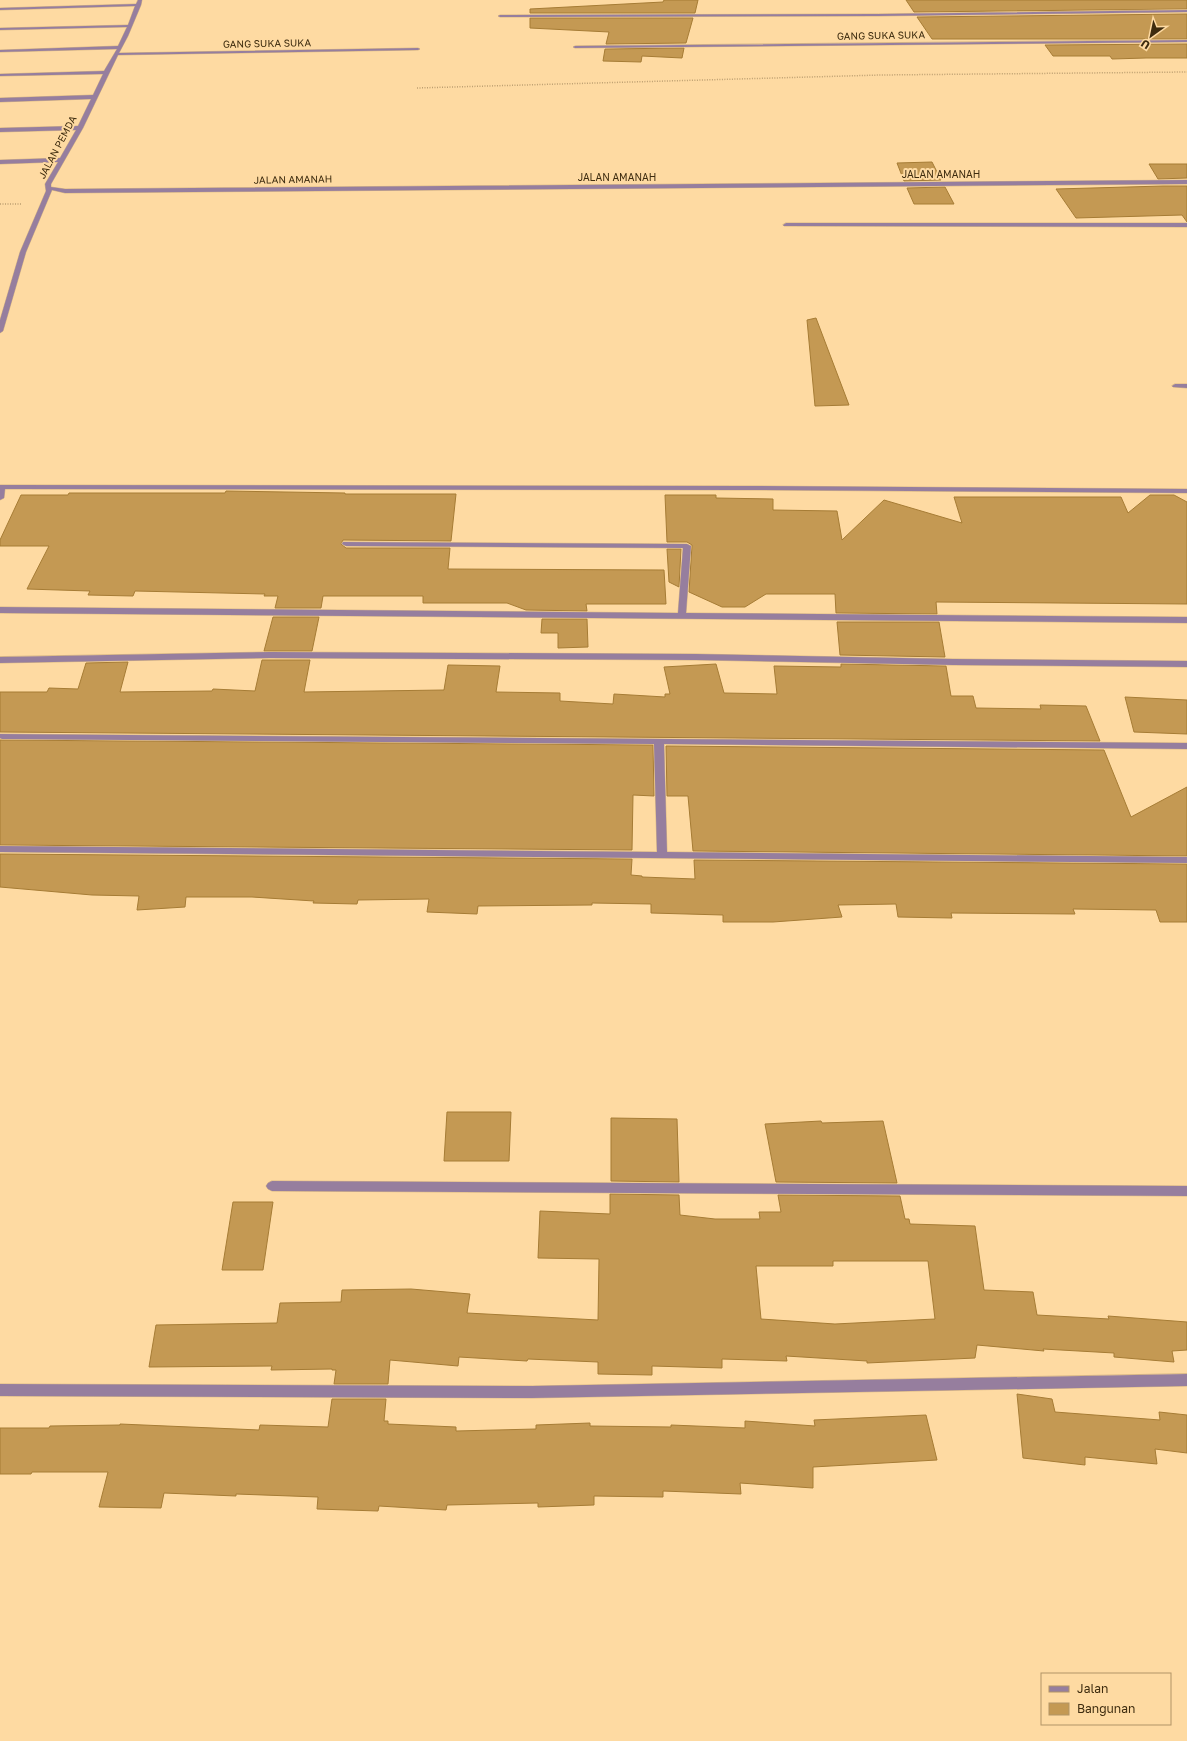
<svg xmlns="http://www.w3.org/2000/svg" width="1187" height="1741" viewBox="0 0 1187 1741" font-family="'Golos Text',sans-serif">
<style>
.building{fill:#c49953;stroke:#a67c35;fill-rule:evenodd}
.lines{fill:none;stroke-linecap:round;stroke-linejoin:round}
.minor-casing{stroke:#d8b785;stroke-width:1}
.path{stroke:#bc9e70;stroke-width:1.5;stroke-dasharray:1 1.5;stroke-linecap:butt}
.minor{fill:#967e9e;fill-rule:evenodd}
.labels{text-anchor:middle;stroke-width:4;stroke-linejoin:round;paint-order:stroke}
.far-street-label{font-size:10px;fill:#3e2c0f;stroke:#fedaa2}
</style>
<rect width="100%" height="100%" fill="#fedaa2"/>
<path class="building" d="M664 0H698L695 13H530V9L663 2Z
M906 0H1187V9L914 12Z
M1187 14V39H932L917 17Z
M530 18H693L686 43 606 44 609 32 530 28Z
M1187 44V58H1146L1112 59 1110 56H1053L1045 45Z
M684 48 682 58 642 56 641 62 603 61 605 49Z
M932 162 941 180 904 181 897 163Z
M1149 164H1187V178L1158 179Z
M1163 186H1187V222L1182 215 1076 218 1056 189Z
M945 187 954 204H914L907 188Z
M816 318 849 405 815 406 807 320Z
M226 491 345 493V494H456L451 541 343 540 341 544 346 548H450L448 569 664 570 666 604H586L587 611 526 610 507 603H423V596H323L321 608H275L278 596H264L265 594 135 591 133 596 88 595 90 591 27 589 49 546H0V540L21 495H68L69 493H225Z
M665 495H716V498L773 499V510L837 511 842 540 884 500 962 523 954 497H1121L1128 513 1150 495H1174L1187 502V604L936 602 937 614 836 613 835 594H766L745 607H722L689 592 692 545 687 542H667Z
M667 549H681L679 587 669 582Z
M273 617H319L312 651H264Z
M542 619H587L588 647 558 648V633H541Z
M837 622H939L945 657 840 655Z
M262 660H310L304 692 444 690 448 665 500 666 496 692 560 693V701L613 704 614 694 665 697V694H670L664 667 716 664 724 693 777 694 774 666 841 667V664L946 666 951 696H973L976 708 1041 709 1040 705 1086 706 1100 741 0 732V692H47L49 688 78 689 86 663 128 662 120 692 212 691 213 689 255 691Z
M1125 697 1187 700V734L1134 732Z
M0 740 653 745 654 796 633 795 632 850 0 845Z
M666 746 1104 750 1131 817 1187 787V856L693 851 688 796H667Z
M0 854 632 859 631 875 642 876V877L695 879 694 860 1187 864V922H1160L1156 910 1073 909 1075 914 951 913 952 918 898 917 896 904 838 905 842 917 773 922H723V915L651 913V904L592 903V905L478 906 477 914 427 912 429 899 358 900 357 904 313 903 314 901 252 897H186L185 907 137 910 139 896 92 895 0 887Z
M447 1112H511L509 1161H444Z
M611 1118 677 1119 679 1182 611 1181Z
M821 1121 822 1123 883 1121 897 1183 776 1182 765 1124Z
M610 1194 679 1195 680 1215 715 1219H760L759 1212H781L778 1195 900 1196 905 1219H909L910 1224 975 1226 984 1290 1033 1292 1037 1315 1109 1319 1108 1316 1187 1322V1350L1172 1351 1174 1362 1114 1357V1353L1043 1349 1044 1351 977 1345 975 1358 867 1363V1361L786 1356 787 1361 722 1359V1368L652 1366V1375L598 1374V1362L528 1359 527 1361 459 1357 458 1366 390 1360 388 1384H334L336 1370H332V1369L271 1370 272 1366 149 1367 156 1325 277 1323 280 1303 341 1302 342 1290 411 1289 470 1294 467 1313 598 1320 599 1259 538 1258 540 1211 610 1214ZM833 1261H928L935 1319 835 1324 761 1319 756 1266H833Z
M233 1202H273L263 1270H222Z
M1017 1394 1052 1399 1055 1412 1160 1420 1159 1412 1187 1415V1453L1155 1449 1157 1464 1085 1457V1465L1023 1458Z
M332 1399H386L384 1421H388V1424L456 1427V1431L536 1429V1425L590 1423V1426L671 1427V1425L745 1428V1421L815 1426 814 1420 926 1415 937 1460 813 1467V1488L740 1483 741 1494 663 1491V1497L594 1496V1505L538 1507V1503L447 1505 446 1510 379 1506 378 1511 317 1509 318 1497 236 1494V1496L164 1493 161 1508 99 1507 108 1472H32L31 1474H0V1428H49L50 1426 120 1425V1424L259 1430 260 1425 328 1427Z"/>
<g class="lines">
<defs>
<path id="minor" d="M138 0H142L141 5 128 36 119 53 418 48 420 49 418 50 118 55 83 128 51 184V187L65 189 1187 180V184L65 193 52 190 26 252 3 331 0 333V320L20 252 46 191 45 184 58 162 0 164V160L60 158 76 130 0 132V128L78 126 91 99 0 102V98L93 95 103 74 0 76V74L104 71 117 49 0 52V50L118 46 127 27 0 30V28L128 25 135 6 0 10V8L136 4Z
M1187 10V12L878 16 500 17 498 16 500 15 878 14Z
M1187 40V42L575 48 573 47 575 46Z
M786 223H1187V227L784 226 783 225Z
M1175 384H1187V388L1173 387 1172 386Z
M0 485 754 486 1187 489V493L754 490 5 489 4 498 0 500Z
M343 542 687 544 691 546 686 613 1187 617V623L0 613V607L678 613 683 548 346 546 342 544Z
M270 652 696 654 953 659 1187 661V667L953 665 696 660 270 658 0 663V657Z
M0 734 1187 743V749L664 744 667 852 1187 857V863L0 852V846L657 852 654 744 2 739 0 738Z
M272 1181 1187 1186V1196L272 1191 268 1189 266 1186 268 1183Z
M1187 1374V1386L532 1398 0 1396V1384L532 1386Z"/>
</defs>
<use href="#minor" class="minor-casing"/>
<path class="path" d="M417 88 881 75 1187 72
M0 204H21"/>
<use href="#minor" class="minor"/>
</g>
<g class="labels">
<g class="far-street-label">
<text transform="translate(881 35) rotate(-1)" y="4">GANG SUKA SUKA</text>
<text transform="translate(267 43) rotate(-1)" y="4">GANG SUKA SUKA</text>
<text transform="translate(57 147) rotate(-62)" y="4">JALAN PEMDA</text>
<text x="941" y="178">JALAN AMANAH</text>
<text x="617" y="181">JALAN AMANAH</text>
<text transform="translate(293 179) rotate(-1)" y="4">JALAN AMANAH</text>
</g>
</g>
<rect x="1041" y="1673" width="130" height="52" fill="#fedaa2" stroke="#b19467"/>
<rect x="1049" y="1686" width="20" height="6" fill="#967e9e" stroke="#b19467"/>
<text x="1077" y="1693" font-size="12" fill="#3e2c0f">Jalan</text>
<rect x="1049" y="1703" width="20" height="12" fill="#c49953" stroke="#b19467"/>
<text x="1077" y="1713" font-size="12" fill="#3e2c0f">Bangunan</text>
<g transform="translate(1151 36) rotate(213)" stroke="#fedaa2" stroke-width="3" paint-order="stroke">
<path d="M0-3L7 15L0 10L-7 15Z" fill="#3e2c0f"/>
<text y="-6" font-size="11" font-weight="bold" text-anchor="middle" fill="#3e2c0f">U</text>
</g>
</svg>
